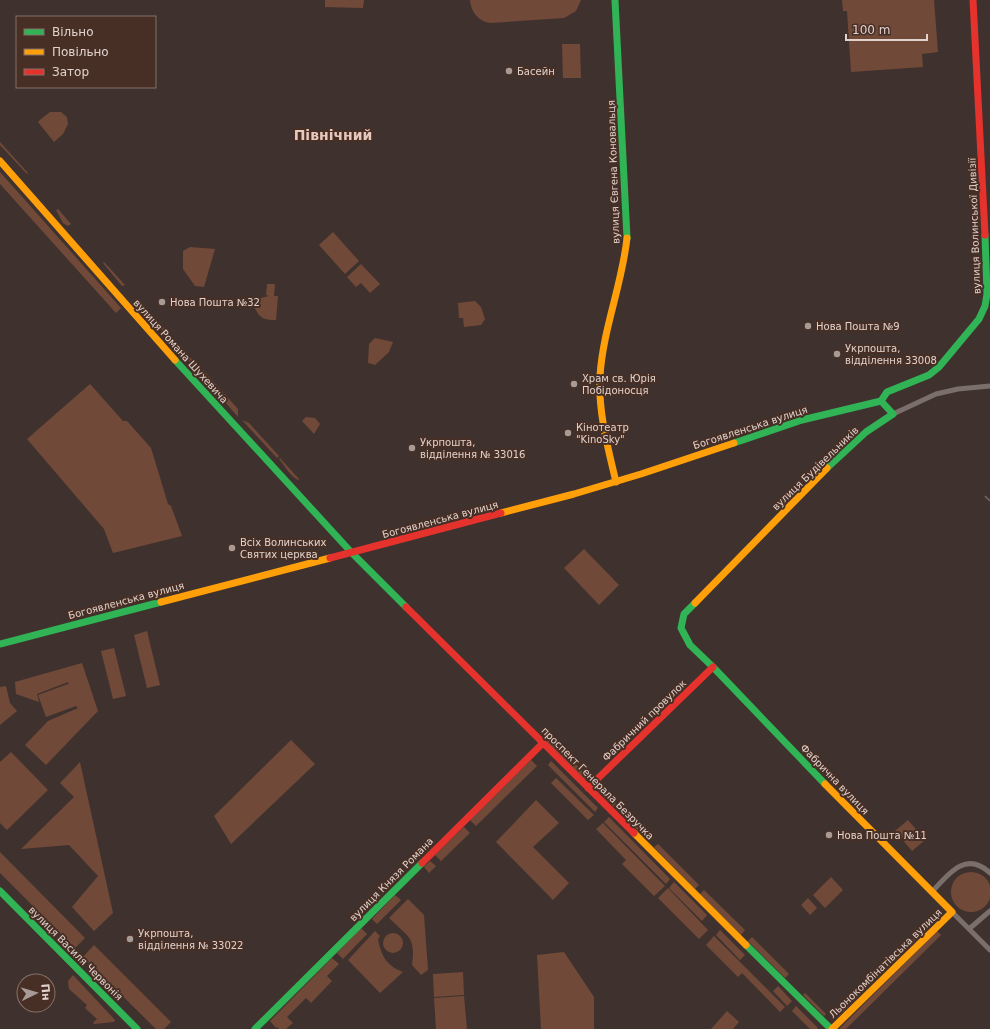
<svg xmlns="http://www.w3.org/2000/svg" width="990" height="1029" viewBox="0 0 990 1029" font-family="'DejaVu Sans',sans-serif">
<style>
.green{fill:#714938}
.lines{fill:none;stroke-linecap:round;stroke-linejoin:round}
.street{stroke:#7a6f6b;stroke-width:5}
.fast{stroke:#30b455;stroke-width:7}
.slow{stroke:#ff9f0a;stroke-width:7}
.jam{stroke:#e5322d;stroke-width:7}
.rail{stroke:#736965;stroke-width:1.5;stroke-dasharray:8 4;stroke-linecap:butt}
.poi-dot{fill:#a89a95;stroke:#472f26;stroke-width:1.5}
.labels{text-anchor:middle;stroke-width:4;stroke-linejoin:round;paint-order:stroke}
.poi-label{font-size:10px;fill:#e1d2cc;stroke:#472f26;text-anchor:start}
.street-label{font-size:10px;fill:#e1d2cc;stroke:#472f26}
.district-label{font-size:14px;font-weight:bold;fill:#e6c8bc;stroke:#472f26}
</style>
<rect width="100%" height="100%" fill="#3f322e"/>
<path class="green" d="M325 0H364L363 8 325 7Z
M470 0H581L576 11 564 18 490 23C478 21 471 12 470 0Z
M842 0H934L938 52 922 54 923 67 851 72 847 11H843Z
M562 44H580L581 78H563Z
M50 112H61L67 117 68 124 63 134 54 142 38 122 41 119Z
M0 142 28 173 27 174 0 145Z
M0 172 121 308 116 313 0 184Z
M58 209 71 224 68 226 63 223 56 210Z
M333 232 359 261 345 274 319 245Z
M190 247 215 249 204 287 195 286 183 269V251Z
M104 262 125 285 122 286 103 263Z
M361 264 380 284 370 293 361 283 356 287 347 277Z
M267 284H275L274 296H278L276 320C263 320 260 318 254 307L257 299 269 296 266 295Z
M140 301 197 365 194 367 137 302Z
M475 301 481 307 485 319 481 325 464 327 463 318H459L458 303Z
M375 338 393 342 389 352 375 365 368 363 369 344Z
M203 370 238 409V417L200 373Z
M90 384 123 421H127L151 448 168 504 171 506 182 536 113 553 104 529 27 439Z
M306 417 315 418 320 424 314 434 302 421Z
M242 420 249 423 279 456 277 458Z
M280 458 299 479 298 480C289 475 286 467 279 459Z
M584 549 619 585 599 605 564 568Z
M147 631 160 685 147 688 134 635Z
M114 648 126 696 113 699 101 651Z
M82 663 98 711 46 765 25 745 48 721 78 708 76 706 46 717 38 695 68 684 69 686 68 682 37 694 39 702 16 694 15 682Z
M6 686 10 703 17 711 0 725V687Z
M549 739 589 777 585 780 546 742Z
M291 740 315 764 231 844 214 816Z
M11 752 48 790 7 830 0 823V762Z
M531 760 537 766 476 826 470 820Z
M551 761 598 808 595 812 548 765Z
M80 762 113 913 94 931 72 907 98 876 69 845 21 849 74 797 60 783Z
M556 778 594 815 588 820 551 783Z
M601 789 617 804 614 807 598 792Z
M536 800 559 823 533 847 569 883 553 900 496 842Z
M620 806 651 837 647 840 617 809Z
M609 817 670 879 666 884 604 822Z
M908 820 925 840 912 851 895 831Z
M603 823 665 886 654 896 622 864 626 860 596 829Z
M464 827 470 833 441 861 435 855Z
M658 844 699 885 695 889 654 847Z
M0 852 85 938 75 948 0 873Z
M430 861 436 866 429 873 424 867Z
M951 892a20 20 0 1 1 40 0a20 20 0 1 1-40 0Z
M831 877 843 890 825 908 813 895Z
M674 882 707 915 702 921 669 888Z
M668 888 708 930 699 939 658 898Z
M704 890 745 930 741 935 700 894Z
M395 895 401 900 377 924 372 919Z
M808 898 817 908 810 915 801 905Z
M408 899 424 915 428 970 421 975 412 965C416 936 408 937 389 918Z
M361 928 367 934 343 959 337 953Z
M924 928 926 929 838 1017 836 1015Z
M720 930 745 955 740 960 716 935Z
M375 931 380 936 378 939C381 956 387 966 403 972L380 993 348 960Z
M937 931 941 935 846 1029H839Z
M383 943a10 10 0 1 1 20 0a10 10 0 1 1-20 0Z
M714 936 785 1007 780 1012 742 973 738 977 706 945Z
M752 937 789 974 785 978 748 941Z
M94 945 171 1022 164 1029H156L83 957Z
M564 952 594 997V1029H541L537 955Z
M332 958 339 964 327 976 332 981 311 1003 306 998 287 1017 293 1023 286 1029H279L277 1027 282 1022 276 1028 270 1021Z
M463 972 464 995 434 997 433 974Z
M73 975 115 1020 114 1022 94 1024 93 1023 97 1019 85 1008 87 1005 69 989 68 981Z
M778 986 792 1001 787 1006 773 991Z
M805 993 826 1014 824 1016 803 995Z
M464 996 467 1029H436L434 998Z
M796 1006 818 1028 817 1029H810L792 1011Z
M727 1011 739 1022 733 1029H711Z"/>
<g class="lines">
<path class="street" d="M893 414 936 394 958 389 990 386
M932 892C948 874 966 850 990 873
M952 912 990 950
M969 929 990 911"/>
<path class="fast" d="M615 0 627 238
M175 360 351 552 406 607
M881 401 887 392 929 375 939 367 979 319 985 306 987 294 985 235
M734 443 802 420 881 401
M827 468 866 432 893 414 881 401
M695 603 684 614 681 628 690 645 713 667 825 784
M0 644 161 602
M0 891 137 1029
M746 945 831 1029
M255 1029 422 863"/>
<path class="slow" d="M0 161 175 360
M616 482C608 448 598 412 600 376 603 329 622 285 627 238
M501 513 574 494 641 474 734 443
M161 602 330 558
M695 603 827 468
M825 784 952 912 832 1029
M634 833 746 945"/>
<path class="jam" d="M973 0 985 235
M330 558 501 513
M406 607 634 833
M588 788 713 667
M422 863 543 743"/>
<path class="rail" d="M985 496 990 501"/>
</g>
<g class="poi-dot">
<circle cx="509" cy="71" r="4"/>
<circle cx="162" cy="302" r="4"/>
<circle cx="808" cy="326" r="4"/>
<circle cx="837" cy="354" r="4"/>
<circle cx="574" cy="384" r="4"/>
<circle cx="568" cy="433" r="4"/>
<circle cx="412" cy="448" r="4"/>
<circle cx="232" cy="548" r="4"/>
<circle cx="829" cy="835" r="4"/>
<circle cx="130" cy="939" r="4"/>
</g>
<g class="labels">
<g class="poi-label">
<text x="517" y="75">Басейн</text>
<text x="170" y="306">Нова Пошта №32</text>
<text x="816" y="330">Нова Пошта №9</text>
<text x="845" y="352">Укрпошта,<tspan x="845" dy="12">відділення 33008</tspan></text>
<text x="582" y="382">Храм св. Юрія<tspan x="582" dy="12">Побідоносця</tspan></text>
<text x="576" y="431">Кінотеатр<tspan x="576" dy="12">"KinoSky"</tspan></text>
<text x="420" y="446">Укрпошта,<tspan x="420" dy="12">відділення № 33016</tspan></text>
<text x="240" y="546">Всіх Волинських<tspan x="240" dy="12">Святих церква</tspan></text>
<text x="837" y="839">Нова Пошта №11</text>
<text x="138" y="937">Укрпошта,<tspan x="138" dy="12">відділення № 33022</tspan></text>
</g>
<g class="street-label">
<text transform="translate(613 172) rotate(-92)" y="4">вулиця Євгена Коновальця</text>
<text transform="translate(974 226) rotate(-92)" y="4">вулиця Волинської Дивізії</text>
<text transform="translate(181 351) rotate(48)" y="4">вулиця Романа Шухевича</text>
<text transform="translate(750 427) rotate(-18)" y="4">Богоявленська вулиця</text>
<text transform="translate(815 468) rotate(-44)" y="4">вулиця Будівельників</text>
<text transform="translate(440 519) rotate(-15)" y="4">Богоявленська вулиця</text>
<text transform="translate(126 600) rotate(-15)" y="4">Богоявленська вулиця</text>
<text transform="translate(644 720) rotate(-44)" y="4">Фабричний провулок</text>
<text transform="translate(835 779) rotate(46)" y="4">Фабрична вулиця</text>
<text transform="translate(598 783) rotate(45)" y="4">проспект Генерала Безручка</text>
<text transform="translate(391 879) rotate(-45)" y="4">вулиця Князя Романа</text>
<text transform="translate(76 953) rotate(45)" y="4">вулиця Василя Червонія</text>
<text transform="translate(885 963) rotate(-44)" y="4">Льонокомбінатівська вулиця</text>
</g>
<g class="district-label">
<text x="333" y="140">Північний</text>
</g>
</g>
<rect x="16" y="16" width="140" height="72" fill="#472f26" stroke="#857068"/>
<rect x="24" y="29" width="20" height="6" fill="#30b455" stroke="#857068"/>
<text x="52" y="36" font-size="12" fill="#e1d2cc">Вільно</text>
<rect x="24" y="49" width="20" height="6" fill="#ff9f0a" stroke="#857068"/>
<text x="52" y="56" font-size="12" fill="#e1d2cc">Повільно</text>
<rect x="24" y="69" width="20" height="6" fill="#e5322d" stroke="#857068"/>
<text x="52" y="76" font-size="12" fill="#e1d2cc">Затор</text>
<g transform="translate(36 993) rotate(85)"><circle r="19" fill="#472f26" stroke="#857068"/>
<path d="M0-3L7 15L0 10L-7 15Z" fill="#a89a95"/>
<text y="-6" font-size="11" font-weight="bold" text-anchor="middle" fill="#e1d2cc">Пн</text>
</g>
<path d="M846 34v6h81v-6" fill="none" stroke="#e1d2cc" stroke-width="2"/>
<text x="852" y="34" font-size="12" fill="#e1d2cc" stroke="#472f26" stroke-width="3" paint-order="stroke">100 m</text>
</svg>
